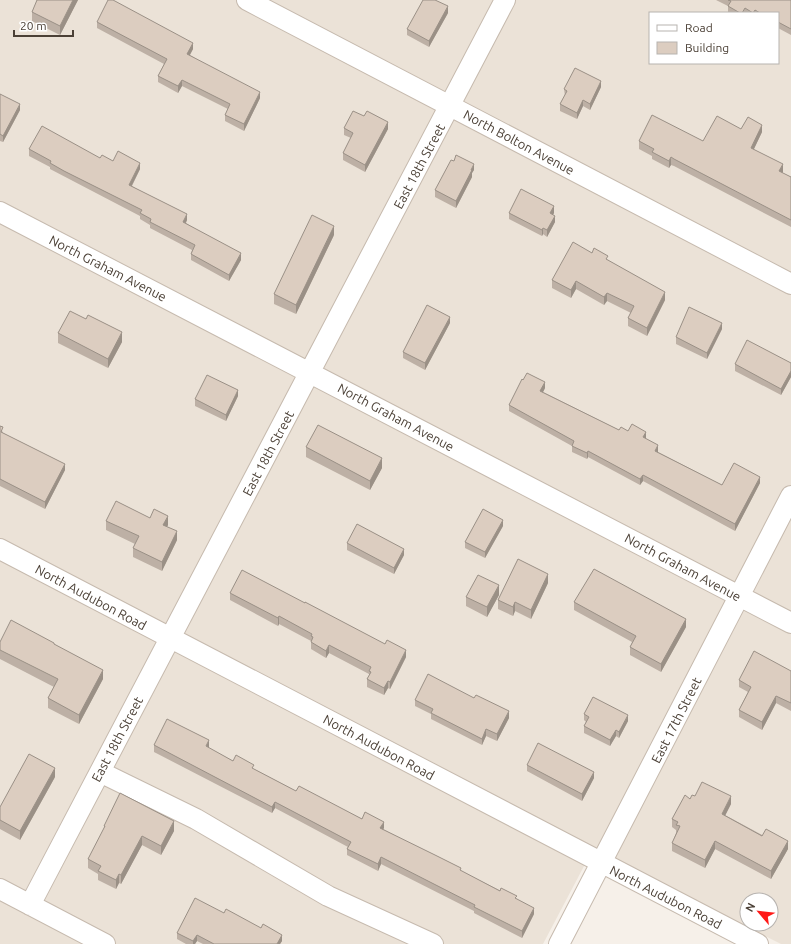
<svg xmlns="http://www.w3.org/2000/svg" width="791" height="944" viewBox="0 0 791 944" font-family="Ubuntu,sans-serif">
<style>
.residential{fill:#ebe2d7;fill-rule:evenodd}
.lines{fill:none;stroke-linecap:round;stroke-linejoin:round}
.minor-casing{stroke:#c6baae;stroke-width:22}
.minor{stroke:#fff;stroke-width:20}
.wall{fill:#bdb0a5}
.shaded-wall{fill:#9a9086}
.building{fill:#dccdc0;stroke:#9a9086}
.labels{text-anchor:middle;stroke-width:3;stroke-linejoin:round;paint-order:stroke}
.street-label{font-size:13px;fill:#4b4036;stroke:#fff}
</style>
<rect width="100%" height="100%" fill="#f6f0e9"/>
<path class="residential" d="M0 0H791V944H781L593 849 543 944H0ZM650 13H778V63H650ZM747 900H771V924H747Z"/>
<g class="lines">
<defs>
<path id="minor" d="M247 0 791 284
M0 212 791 623
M0 549 758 944
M100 772 196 819 328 896 433 944
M0 889 105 944
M30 905 505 0
M559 944 791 496"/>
</defs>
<use href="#minor" class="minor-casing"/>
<use href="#minor" class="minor"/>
</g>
<path class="wall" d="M37 0H78L60 35 32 21V12Z
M716 0H791V35L778 28V13H728V6Z
M448 13 429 47 407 35V29Z
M97 22 193 49 190 55 260 98 244 131 225 121V115L228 109 182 86 178 93 158 82V76L164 64 97 28Z
M601 87 590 110 583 106 577 119 560 111V104L565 96 564 89Z
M0 94 20 110 3 142 0 141Z
M344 128 388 129 365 172 343 160V153L351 138 344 135Z
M741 129 762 132 754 149 783 172 782 173 791 177V227L674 166 671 165 669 168 652 159V156L639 149V141H703Z
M29 149 100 158 140 169 132 186 187 220 186 223 241 260 229 281 191 260V254L192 250 150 228V225L140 219V216L50 169V167L29 156Z
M474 170 472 173V177L456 208 435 197V190Z
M509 213H554L553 215 555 222 547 237 543 234 542 236 509 219Z
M334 235 296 314 274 304V294Z
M592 253 608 260 665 300 647 336 628 326V318L631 313 607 301 604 305 576 289 571 298 552 288V280Z
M86 319 122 342 108 368 58 343V333Z
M450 323 425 370 403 358V352Z
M722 329 707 359 676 344V337Z
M791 363V377L781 395 735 371V364Z
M523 380 545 388 543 392 619 430 628 431 646 439 658 452 722 485 760 483 735 531 643 481 640 485 588 457 587 459 572 452V446L509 411V405Z
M238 396 226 421 195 406V399Z
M0 426 3 433 65 470 45 509 0 486Z
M306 447 382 468 370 490 306 457Z
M150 518 168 525 167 527 177 540 162 571 133 557V548L135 544 106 530V521Z
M503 526 485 558 465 548V542Z
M347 543 404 555 394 574 347 550Z
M548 583 531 619 515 611 513 616 498 609V600Z
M230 593 406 657 390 689 388 688 384 695 367 687V679L369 676V674L329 653 326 658 311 649V641L279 624 278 626 230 600Z
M499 595 487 617 466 606V597Z
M574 602 686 627 661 672 630 655V647L632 642 574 610Z
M0 642 54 644 103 679 79 724 48 708V698L54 687 0 659Z
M791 671V711L776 703 762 730 739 717V710L748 692 739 687V680Z
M415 700 509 718 497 741 486 736 482 745 431 719V714L415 706Z
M584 714 628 721 619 738 616 736 610 746 584 733V726L586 722 584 720Z
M154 745 209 747 208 748 233 761 254 769 296 791 384 828 383 829 461 871 517 899 534 914 522 938 474 913V911L381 864 378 871 347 855V849L348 847 275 808 272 813 154 752Z
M527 765 594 778 582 801 527 771Z
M55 777 20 840 0 829V807Z
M695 796 731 804 725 815 788 849 771 879 715 849 705 868 672 851V843L676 833V830L672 827V819L690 799Z
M104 826 174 831 161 855 142 845 121 884 119 883 116 889 98 880V874L88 868V859L104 829Z
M224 913 282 941 280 944H203L197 941 195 944H186L177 939V933Z"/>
<path class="shaded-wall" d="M73 0H78L60 35V26Z
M448 6V13L429 47V41Z
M193 43V49L187 60V54Z
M182 80V86L178 93V86Z
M601 81V87L590 110V104Z
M260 92V98L244 131V124Z
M583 100V106L577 119V113Z
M20 104V110L3 142V136Z
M388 122V129L365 172V165Z
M762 125V132L751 155V148Z
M671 157V165L669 168V161Z
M140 163V169L129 191V185Z
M474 164V170L472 173V177L456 208V201Z
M783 164V172L779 178V171Z
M554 206V213L550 219V213Z
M187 214V220L183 228V222Z
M555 216V222L547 237V230Z
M334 226V235L296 314V305Z
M543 228V234L542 236V230Z
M241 253V260L229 281V275Z
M576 281V289L571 298V290Z
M665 292V300L647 336V328Z
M607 293V301L604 305V297Z
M450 317V323L425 370V363Z
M722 323V329L707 359V353Z
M122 332V342L108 368V359Z
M791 371V377L781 395V389Z
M545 382V388L540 398V391Z
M238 390V396L226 421V415Z
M646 432V438L643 444V437Z
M658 445V452L655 457V451Z
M588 451V457L587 459V453Z
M382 458V468L370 490V481Z
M65 464V470L45 509V502Z
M643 475V481L640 485V479Z
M760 477V483L735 531V524Z
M168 516V525L163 534V525Z
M503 520V526L485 558V552Z
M177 531V540L162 571V562Z
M404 549V555L394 574V568Z
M548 574V583L531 619V610Z
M499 585V595L487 617V607Z
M515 602V611L513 616V607Z
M279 616V624L278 626V618Z
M686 619V627L661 672V664Z
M329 645V653L326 658V651Z
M406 650V657L390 689V682Z
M103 670V679L79 724V715Z
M388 681V688L384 695V688Z
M776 696V703L762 730V722Z
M509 711V718L497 741V734Z
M628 715V721L619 738V732Z
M486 729V736L482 745V739Z
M616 730V736L610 746V740Z
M209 740V747L206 752V746Z
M55 768V777L20 840V831Z
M594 772V778L582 801V794Z
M731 796V804L722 822V814Z
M275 802V808L272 813V807Z
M174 821V831L161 855V846Z
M384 822V828L380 834V828Z
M142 836V845L121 884V875Z
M715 841V849L705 868V860Z
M788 841V849L771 879V871Z
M381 857V864L378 871V864Z
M119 874V883L116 889V880Z
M534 908V914L522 938V931Z
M197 935V941L195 944H193V941Z
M282 935V941L280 944H277Z"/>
<path class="building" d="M37 0H73L60 26 32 12Z
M108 0H113L193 43 187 54 260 92 244 124 225 115 230 104 182 80 178 86 158 76 167 59 97 22Z
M423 0H435L448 6 429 41 407 29Z
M728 0H791V29L778 22V13H760L755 10 753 13 745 8 742 13H740L728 6 731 1Z
M575 68 601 81 590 104 583 100 577 113 560 104 567 91 564 89Z
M0 94 20 104 3 136 0 134Z
M353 111 364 116 367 111 388 122 365 165 343 153 353 133 344 128Z
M652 115 703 141 717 116 741 129 748 117 762 125 751 148 783 164 779 171 791 177V220L674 159 671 157 669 161 652 152 654 149 639 141Z
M42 126 100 158 102 155 113 161 118 151 140 163 129 185 187 214 183 222 241 253 229 275 191 254 195 245 150 222 151 219 140 213 142 210 64 171 50 163 51 161 29 149Z
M456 155 474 164 471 170H472L456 201 435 190 451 160 454 161Z
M521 189 554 206 550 213 555 216 547 230 543 228 542 230 509 213Z
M312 215 334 226 296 305 274 294Z
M573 242 592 253 594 248 608 256 606 259 665 292 647 328 628 318 634 306 607 293 604 297 576 281 571 290 552 280Z
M427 305 450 317 425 363 403 352Z
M689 307 722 323 707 353 676 337Z
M70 311 86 319 88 315 122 332 108 359 58 333Z
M747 340 791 363V371L781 389 735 364Z
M527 373 545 382 540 391 619 430 621 427 628 431 632 424 646 432 643 437 658 445 655 451 722 485 734 463 760 477 735 524 643 475 640 479 588 451 587 453 572 446 574 441 509 405 522 379 523 380Z
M207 375 238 390 226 415 195 399Z
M318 425 382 458 370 481 306 447Z
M0 426 3 427 1 432 65 464 45 502 0 479Z
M116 501 150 518 154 509 168 516 163 525 177 531 162 562 133 548 139 536 106 521Z
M483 509 503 520 485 552 465 542Z
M357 524 404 549 394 568 347 543Z
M518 559 548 574 531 610 515 602 513 607 498 600Z
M594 569 686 619 661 664 630 647 636 636 574 602Z
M242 570 305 603V602L385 644 387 640 406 650 390 682 388 681 384 688 367 679 371 672 369 671 371 667 329 645 326 651 311 642 313 637 311 636 312 634 279 616 278 618 230 593Z
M478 575 499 585 487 607 466 597Z
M11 620 54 643V644L103 670 79 715 48 698 58 679 0 650V642Z
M754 651 791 671V703L776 696 762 722 739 710 751 687 739 680Z
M428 674 474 698 476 695 509 711 497 734 486 729 482 739 431 713 433 709 415 700Z
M593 697 628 715 619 732 616 730 610 740 584 726 589 717 584 714Z
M167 719 209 740 206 746 233 761 236 755 254 765 252 768 296 791 299 786 362 819 365 812 384 822 380 828 435 855 461 868 460 870 500 891 501 888 517 896 515 898 534 908 522 931 474 907 475 905 381 857 378 864 347 849 351 842 275 802 272 807 154 745Z
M538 743 594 772 582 794 527 765Z
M29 754 55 768 20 831 0 820V807Z
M702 782 731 796 722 814 762 836 766 829 788 841 771 871 715 841 705 860 672 843 680 826 676 825 678 822 672 819 685 795 690 799 692 795 695 796Z
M120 793 174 821 161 846 142 836 121 875 119 874 116 880 98 871 101 866 88 859 105 826H104Z
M195 898 224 913 226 909 261 928 263 924 282 935 277 944H214L197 935 193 941 177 933Z"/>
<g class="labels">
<g class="street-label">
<text transform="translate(519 142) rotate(28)" y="5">North Bolton Avenue</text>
<text transform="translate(419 166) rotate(-62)" y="5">East 18th Street</text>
<text transform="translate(108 268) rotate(27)" y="5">North Graham Avenue</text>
<text transform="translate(396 417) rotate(28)" y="5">North Graham Avenue</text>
<text transform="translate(268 453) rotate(-62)" y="5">East 18th Street</text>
<text transform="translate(683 567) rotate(28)" y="5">North Graham Avenue</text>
<text transform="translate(91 597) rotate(28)" y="5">North Audubon Road</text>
<text transform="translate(676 720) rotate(-63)" y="5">East 17th Street</text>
<text transform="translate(117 739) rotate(-62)" y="5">East 18th Street</text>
<text transform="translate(379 747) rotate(28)" y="5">North Audubon Road</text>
<text transform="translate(666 897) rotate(27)" y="5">North Audubon Road</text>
</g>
</g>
<rect x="649" y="12" width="130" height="52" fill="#ffffff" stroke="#b7b3af"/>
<rect x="657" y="25" width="20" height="6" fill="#ffffff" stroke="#b7b3af"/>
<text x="685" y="32" font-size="12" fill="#4b4036">Road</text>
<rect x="657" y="42" width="20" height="12" fill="#dccdc0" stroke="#b7b3af"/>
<text x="685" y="52" font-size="12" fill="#4b4036">Building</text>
<g transform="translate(759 912) rotate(298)"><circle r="19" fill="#ffffff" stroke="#b7b3af"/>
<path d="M0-3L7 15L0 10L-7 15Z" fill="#ff1917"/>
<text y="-6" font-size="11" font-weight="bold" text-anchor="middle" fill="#4b4036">N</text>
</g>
<path d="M14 30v6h59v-6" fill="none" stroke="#4b4036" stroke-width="2"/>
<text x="20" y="30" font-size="12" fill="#4b4036" stroke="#ffffff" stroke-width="3" paint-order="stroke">20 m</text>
</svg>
